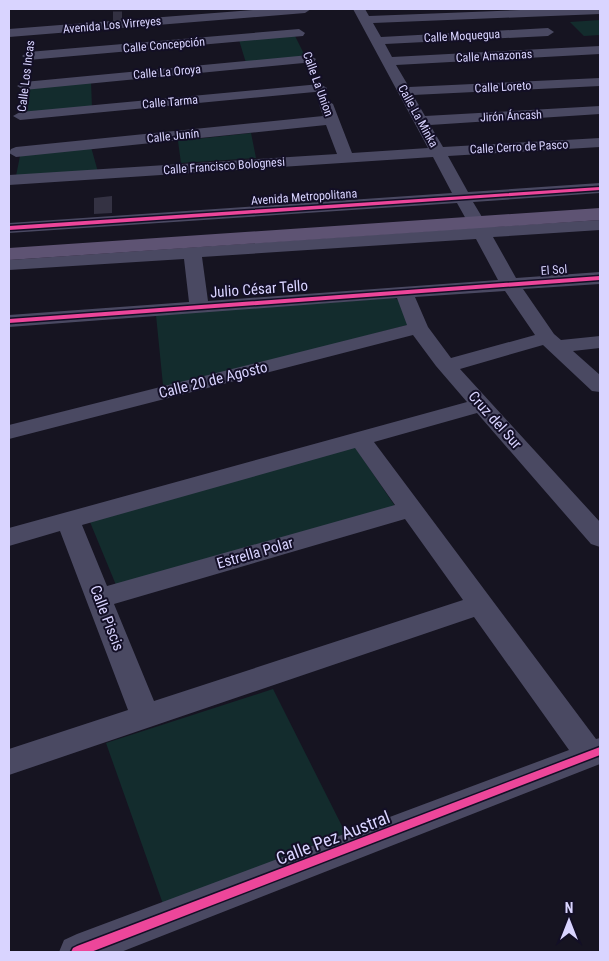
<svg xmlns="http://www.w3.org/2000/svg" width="609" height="961" viewBox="0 0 609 961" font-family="'Roboto Condensed',sans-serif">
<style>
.green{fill:#132c2d}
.building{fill:#343243}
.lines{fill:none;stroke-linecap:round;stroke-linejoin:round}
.minor-tunnel{stroke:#333142;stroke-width:13;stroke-dasharray:13 6;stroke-linecap:butt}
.minor{fill:#4a4962;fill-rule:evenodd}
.major{fill:#5e5373;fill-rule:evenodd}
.cycleway-casing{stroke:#130f26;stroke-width:3}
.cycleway{fill:#ed469a;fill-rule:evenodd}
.labels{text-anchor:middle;stroke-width:4;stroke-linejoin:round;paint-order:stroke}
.far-street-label{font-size:12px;fill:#d9d4ff;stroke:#130f26}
.street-label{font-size:15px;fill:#d9d4ff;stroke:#130f26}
.near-street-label{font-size:18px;fill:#d9d4ff;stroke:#130f26}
</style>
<rect width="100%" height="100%" fill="#161421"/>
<path class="green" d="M600 20V35L584 36 570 22Z
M295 36 305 56 246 63 239 40Z
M91 81 92 108 26 114 29 87Z
M251 133 256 158 181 163 178 141Z
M91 147 98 172 16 176 20 156Z
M394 298 401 301 411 324 168 388 163 385 156 315Z
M355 447 395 506 116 585 90 522Z
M273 689 347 836 163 904 106 743Z"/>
<path class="building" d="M112 196V213L94 214V198Z"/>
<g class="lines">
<path class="minor-tunnel" d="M113 18H122"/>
<path class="minor" d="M264 9H311L305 13 9 37V29Z
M353 9H365L369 16 546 9H600V14L373 23 381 37 548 28 554 32 548 36 385 44 392 57 600 46V54L396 65 409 87 600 78V86L413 95 425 116 600 106V114L430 125 443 147 600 138V147L448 156 468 192 600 183V193L473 202 488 227 600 220V230L493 237 516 278 600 272V284L523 289 554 334 561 340 600 336V348L573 351 600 375V392L592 391 543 345 460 369 600 522V547L591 544 477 413 374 442 596 739 600 738V764L121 952H59L64 940 77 934 569 750 474 617 9 775V749L128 710 60 531 9 546V528L467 402 436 366 413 335 9 439V425L407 325 397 298 9 327V315L189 302 184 259 9 270V260L471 228 457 203 9 233V223L452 193 433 157 9 185V175L337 154 326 125 16 157 9 153 11 149 16 147 323 116 319 104 326 100 333 104 352 153 428 148ZM476 239 498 280 208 301 202 257ZM505 291 535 335 451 358 428 327 415 297ZM355 448 395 505 107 586 82 525ZM405 519 463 600 154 701 114 604Z
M299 29 305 33 303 36 28 60 22 56 28 52Z
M309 55 316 59 314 62 24 90 17 86 24 82Z
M320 84 327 88 325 91 20 120 13 116 20 112Z"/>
<path class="major" d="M600 208V220L9 260V248Z"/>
<defs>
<path id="cycleway" d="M600 187V190L9 230V226Z
M600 276V280L9 323V319Z
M600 747V755L91 952H71L73 948 77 946Z"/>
</defs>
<use href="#cycleway" class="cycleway-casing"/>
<use href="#cycleway" class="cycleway"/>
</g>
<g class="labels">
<g class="far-street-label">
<text transform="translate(112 25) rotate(-5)" y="4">Avenida Los Virreyes</text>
<text transform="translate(462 36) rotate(-3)" y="4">Calle Moquegua</text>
<text transform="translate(164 45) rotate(-5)" y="4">Calle Concepción</text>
<text transform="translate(494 56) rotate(-3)" y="4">Calle Amazonas</text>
<text transform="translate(167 72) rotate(-5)" y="4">Calle La Oroya</text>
<text transform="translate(26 76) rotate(-83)" y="4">Calle Los Incas</text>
<text transform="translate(318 84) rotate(70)" y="4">Calle La Union</text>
<text transform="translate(503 87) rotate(-3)" y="4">Calle Loreto</text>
<text transform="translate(170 102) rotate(-5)" y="4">Calle Tarma</text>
<text transform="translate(418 116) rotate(61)" y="4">Calle La Minka</text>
<text transform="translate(511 116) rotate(-3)" y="4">Jirón Áncash</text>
<text transform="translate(173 136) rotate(-6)" y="4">Calle Junín</text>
<text transform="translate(519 147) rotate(-3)" y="4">Calle Cerro de Pasco</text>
<text transform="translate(224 166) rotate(-4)" y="4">Calle Francisco Bolognesi</text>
<text transform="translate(304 197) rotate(-4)" y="4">Avenida Metropolitana</text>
<text transform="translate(554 270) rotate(-4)" y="4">El Sol</text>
</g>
<g class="street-label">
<text transform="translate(259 289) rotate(-4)" y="5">Julio César Tello</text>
<text transform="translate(213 380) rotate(-14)" y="5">Calle 20 de Agosto</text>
<text transform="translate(495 420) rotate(48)" y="5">Cruz del Sur</text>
<text transform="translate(255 553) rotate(-16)" y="5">Estrella Polar</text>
<text transform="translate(107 618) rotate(69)" y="5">Calle Piscis</text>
</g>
<g class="near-street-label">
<text transform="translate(333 838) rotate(-21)" y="6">Calle Pez Austral</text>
</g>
</g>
<rect width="609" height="961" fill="none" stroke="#d9d4ff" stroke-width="20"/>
<g transform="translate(569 921)" stroke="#130f26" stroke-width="4" paint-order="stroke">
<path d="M0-4L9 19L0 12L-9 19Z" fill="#d9d4ff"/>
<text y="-8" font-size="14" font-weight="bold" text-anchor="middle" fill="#d9d4ff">N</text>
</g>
</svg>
